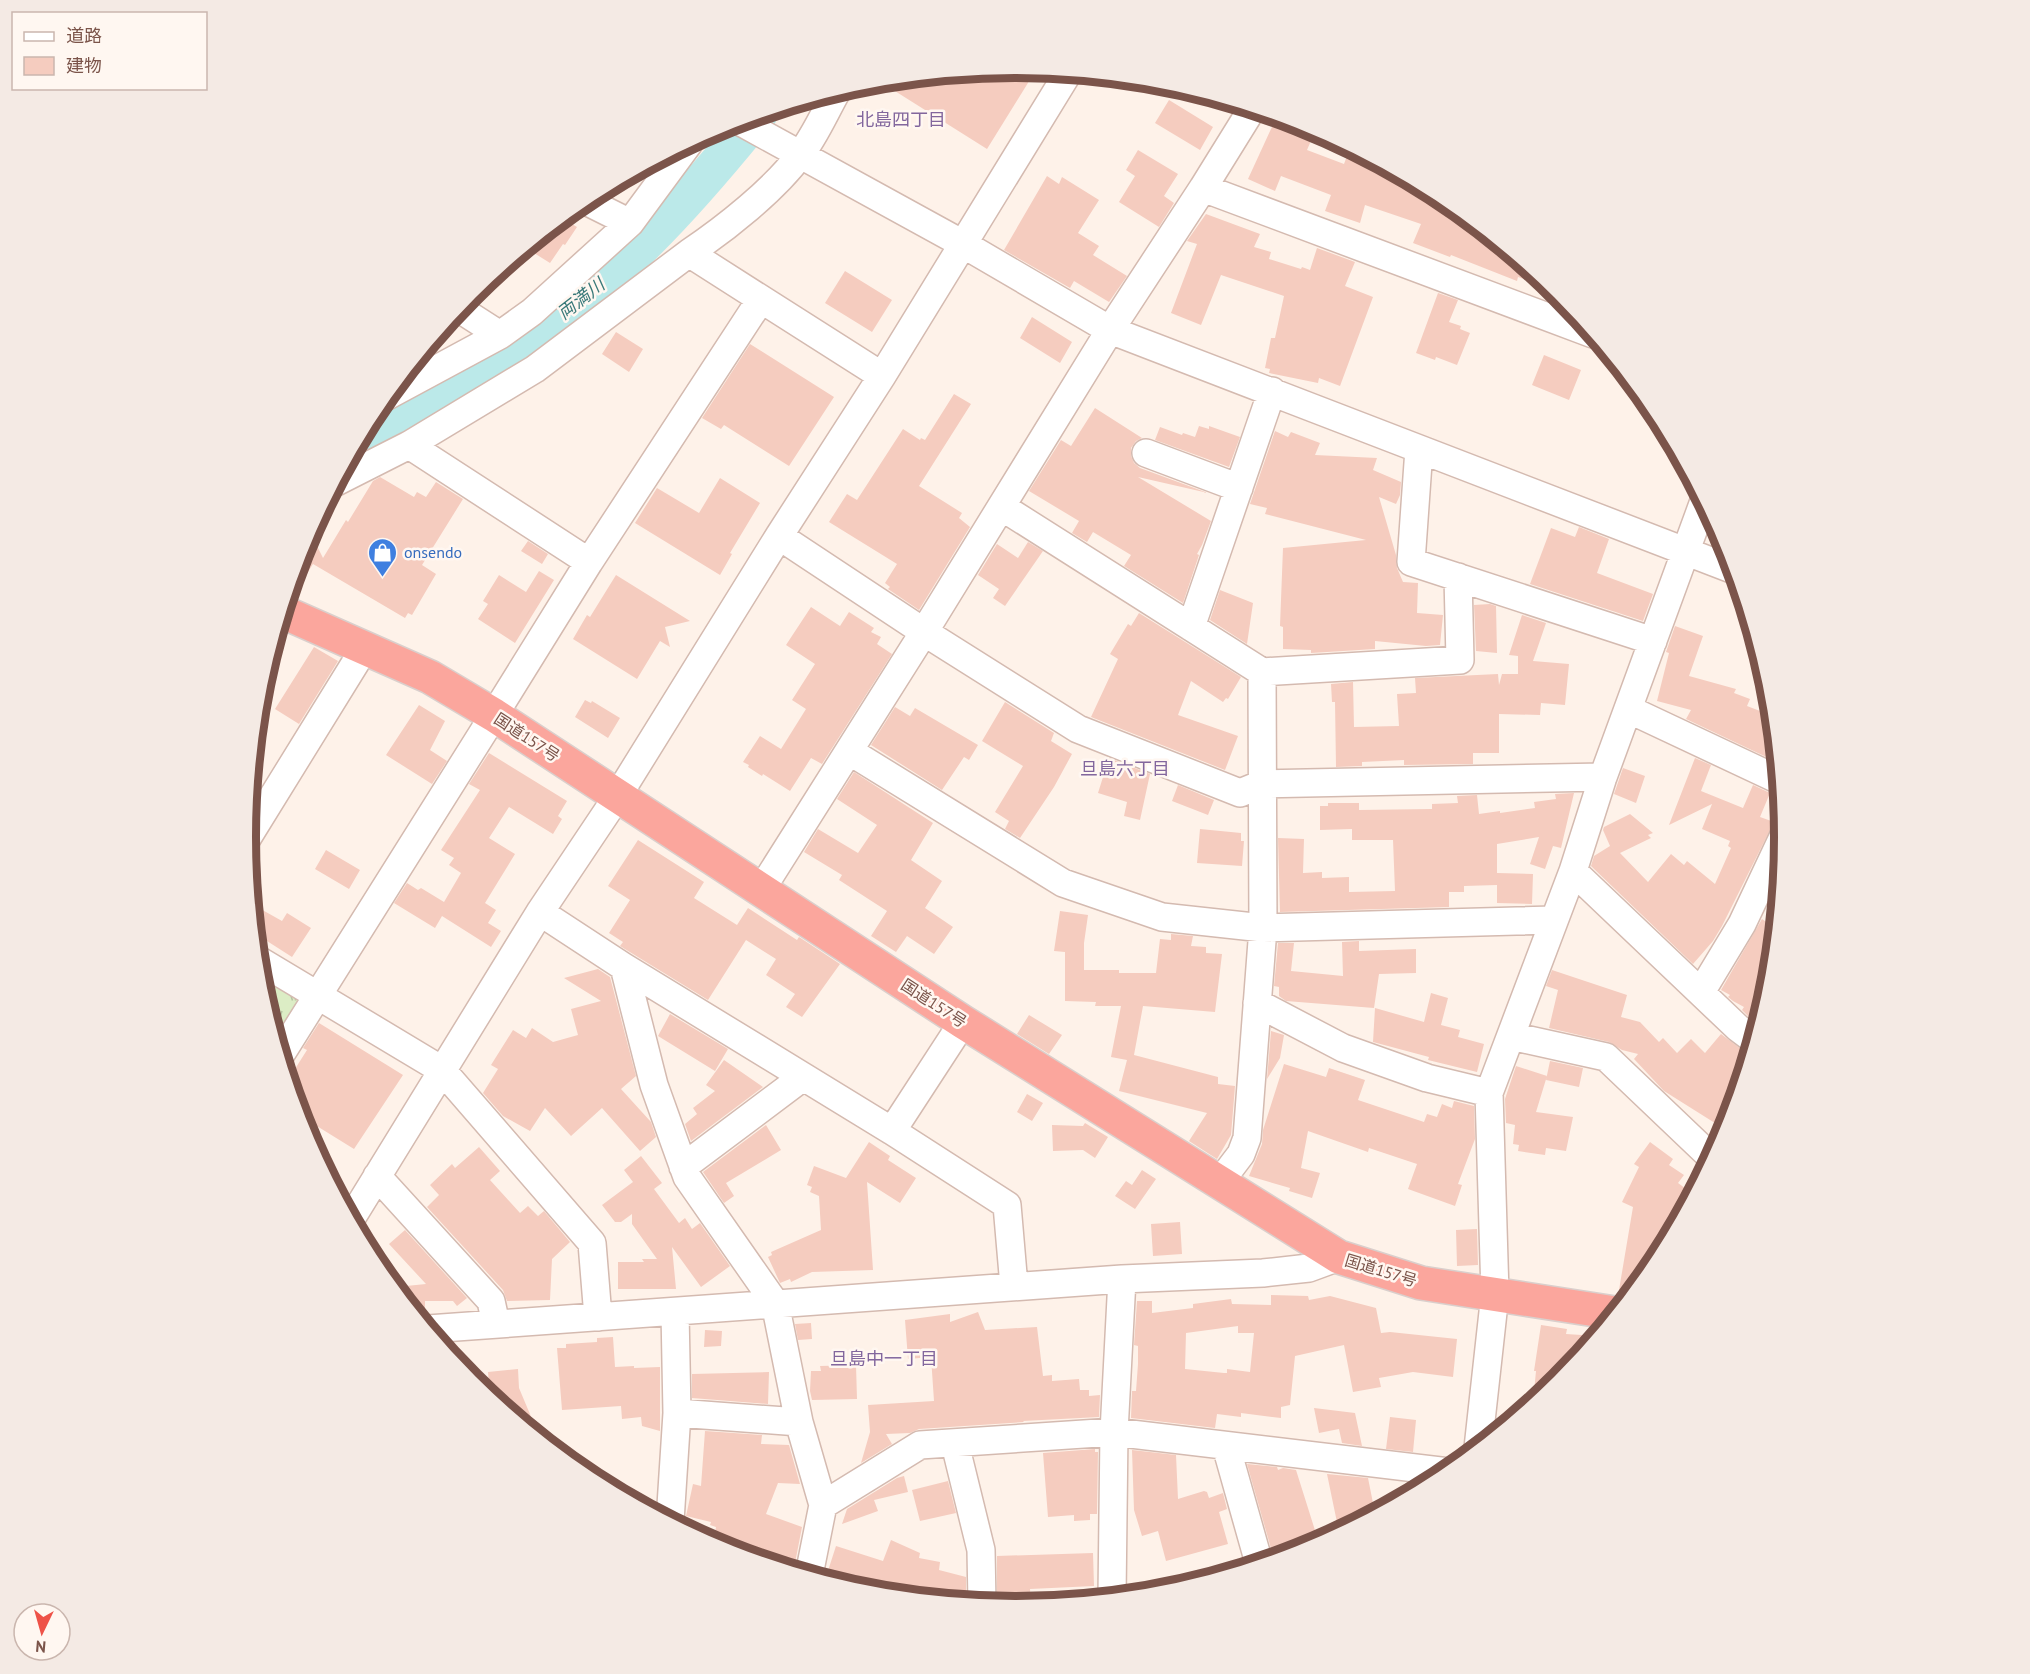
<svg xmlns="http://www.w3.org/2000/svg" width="2030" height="1674" viewBox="0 0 2030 1674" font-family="'PT Sans','Noto Sans JP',sans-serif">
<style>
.grass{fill:url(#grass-tufts)}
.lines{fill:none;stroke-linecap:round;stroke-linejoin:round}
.river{stroke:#bbe9e9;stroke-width:38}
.building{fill:#f5ccbf;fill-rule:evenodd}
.minor-casing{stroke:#d4bab0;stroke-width:30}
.highway-casing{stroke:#dacfcc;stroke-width:36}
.minor{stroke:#fff;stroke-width:27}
.highway{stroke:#fba69d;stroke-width:33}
.labels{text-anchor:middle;stroke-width:5;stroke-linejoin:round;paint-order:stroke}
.shop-label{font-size:16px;fill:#366cbe;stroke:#fff7f1;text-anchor:start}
.street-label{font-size:16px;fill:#7b544a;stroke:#fff7f1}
.neighbourhood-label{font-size:18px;fill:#82669d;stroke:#fff7f1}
.water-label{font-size:18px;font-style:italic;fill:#397979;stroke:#fff7f1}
.rim{fill:none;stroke:#7b544a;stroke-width:8}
</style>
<defs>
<pattern id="grass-tufts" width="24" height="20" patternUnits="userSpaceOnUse" patternTransform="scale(1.5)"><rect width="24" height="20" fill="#dcedc5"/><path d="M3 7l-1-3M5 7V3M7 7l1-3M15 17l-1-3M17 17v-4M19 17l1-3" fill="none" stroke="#b7c3a2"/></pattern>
</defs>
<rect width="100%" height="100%" fill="#fef2e9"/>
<path class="grass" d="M259 973 298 996 301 1003 277 1041 260 987Z"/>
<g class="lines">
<path class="river" d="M363 433C410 407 458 384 503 356 606 293 683 208 758 115"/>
</g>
<path class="building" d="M1015 68 1036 70 987 149 879 81Z
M1169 100 1213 127 1200 150 1155 123Z
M1277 116 1316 129 1307 150 1344 164 1348 153 1369 161 1367 167 1401 180 1402 177 1428 190 1424 201 1465 216 1550 286 1549 288 1518 277 1517 281 1451 255 1450 257 1413 243 1421 224 1365 205 1360 223 1325 211 1331 195 1281 176 1275 191 1248 179Z
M1138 150 1178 174 1164 196 1174 203 1159 227 1119 202 1135 176 1126 170Z
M1047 176 1059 184 1062 177 1099 200 1078 233 1099 246 1093 255 1127 276 1109 302 1074 281 1070 288 1004 250Z
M1206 214 1260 234 1254 247 1271 252 1269 259 1301 269 1302 267 1310 270 1317 248 1355 262 1345 286 1373 297 1340 386 1319 378 1318 383 1269 373 1270 369 1265 368 1271 338H1275L1284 296 1221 275 1201 325 1171 313 1197 244 1187 241Z
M562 218 577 227 565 245 563 244 550 263 526 248Z
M845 271 892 300 872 332 825 303Z
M1438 293 1458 300 1449 322 1461 326 1460 329 1470 333 1457 365 1436 357 1435 360 1416 353Z
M1032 317 1072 342 1060 363 1020 338Z
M616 332 643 349 629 372 602 354Z
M750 344 834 397 789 466 724 425 721 429 702 418Z
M1544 355 1581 370 1569 400 1532 385Z
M954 394 971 404 919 486 962 513 959 518 970 527 919 610 888 589 890 587 885 583 897 564 829 522 847 494 857 500 903 429 920 440 921 438 925 440Z
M1095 408 1142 438 1136 441 1131 448V456L1134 463 1140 468 1208 493 1138 477 1211 521 1202 545 1197 554 1199 555 1183 603 1124 566 1131 555 1093 532 1087 542 1072 533 1079 521 1029 491 1061 440 1071 446Z
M1199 426 1209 429V426L1240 437 1229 467 1155 440 1160 427 1182 435 1183 433 1195 437Z
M1275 431 1288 437 1291 432 1320 443 1315 455 1377 458 1373 470 1401 482 1400 495 1396 504 1379 497 1396 555 1397 568 1403 582 1418 583 1417 613 1443 615 1440 645 1426 646 1375 641V649L1311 653V650L1283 649V627L1280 626 1283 548 1366 540 1265 514 1267 508 1250 504Z
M380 477 414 497 417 492 426 497 436 482 463 499 422 565 436 574 412 615 408 613 405 618 313 564 294 594 289 592 304 542 310 532 323 558 346 520 348 522 373 481Z
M720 478 760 503 730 553 732 554 720 575 635 523 657 488 699 513Z
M1579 527 1609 539 1597 573 1653 594 1643 621 1530 584 1551 528 1575 537Z
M528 541 548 554 542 564 521 551Z
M1028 542 1043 551 1005 606 993 598 999 589 978 575 997 544 1018 558Z
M539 571 554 580 515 643 478 619 488 604 483 601 499 575 526 592Z
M616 575 690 621 665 627 670 647 660 641 637 679 573 639 587 615 590 617Z
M1220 590 1253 603 1247 644 1210 620Z
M1490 604 1496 606 1497 653 1476 651 1474 605Z
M811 607 840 626 849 612 874 628 871 632 881 637 877 644 892 654 822 764 811 758 790 791 763 774 762 776 748 767 749 765 743 762 760 736 781 749 806 709 792 700 815 664 786 645Z
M1139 613 1241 677 1228 699 1226 698 1223 702 1191 681 1178 715 1238 736 1225 770 1091 717 1118 659 1110 654 1128 624 1131 626Z
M1522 615 1546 623 1533 661 1569 664 1565 705 1541 703 1540 715 1499 714V753H1473V764L1404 765V760L1362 762V766L1336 767 1335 702H1332L1331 684 1353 682 1354 727 1399 726 1397 694 1416 693 1415 678 1498 674 1499 685 1502 674H1518V656L1509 655Z
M1675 626 1703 636 1689 676 1736 689 1734 693 1750 699 1747 706 1773 716 1777 762 1686 719 1691 710 1657 701 1669 653 1666 652Z
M314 647 338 661 299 724 275 709Z
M585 700 591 703 592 701 620 718 608 738 575 717Z
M1005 702 1054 733 1051 741 1072 754 1054 787 1020 838 1005 829 1009 821 995 812 1023 766 982 741Z
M419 705 445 721 430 750 447 761 432 784 386 755Z
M895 707 910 716 915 708 978 745 969 760 964 757 942 790 871 745Z
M489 753 567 801 558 816 562 819 553 834 509 807 489 838 515 854 485 903 496 910 488 923 501 931 491 947 442 916 435 928 394 903 407 883 418 890 421 888 444 902 461 873 449 865 454 858 441 850 480 790 469 784Z
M1109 758 1150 774 1140 820 1124 816 1127 802 1098 793Z
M1695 758 1711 765 1701 791 1743 808 1753 785 1770 793 1760 817 1774 822 1722 926 1713 941 1693 964 1591 866 1594 856 1610 846 1603 830 1604 827 1630 814 1653 833 1648 835 1651 838 1620 853 1648 882 1671 854 1684 865 1687 861 1715 884 1731 848 1728 846 1730 841 1702 829 1712 804 1669 825Z
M1623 768 1645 776 1636 803 1614 794Z
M854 772 933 823 911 860 942 881 925 908 953 927 934 954 907 936 896 952 871 936 887 911 839 880 842 875 804 852 818 829 858 853 877 825 837 799Z
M1178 785 1214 800 1208 815 1172 801Z
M1574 793 1561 848 1553 846 1545 869 1530 864 1539 837 1497 844V880V873L1533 874 1532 904 1497 903V885L1464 886V892H1449V907L1280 912 1278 838 1304 839 1303 873 1322 872V878L1349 877V892L1395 891 1393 840H1352V829L1320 830V806H1328V803H1359V810L1432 809V804L1458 803 1457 796 1477 795 1479 814 1500 811V813L1535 808 1534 802 1556 799 1555 794Z
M1200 829 1241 833V841H1244L1242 866 1197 863Z
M638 840 704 882 694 898 737 925 748 908 797 940 799 937 840 964 802 1017 786 1007 795 994 766 975 776 959 746 940 708 1000 620 946 623 942 609 933 630 900 608 886Z
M326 850 360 870 349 889 315 869Z
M252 904 282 921 287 913 311 928 292 957 267 941 264 945 256 944Z
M1060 911 1088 915 1084 943V970H1119V973H1156L1160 939 1171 940V934L1193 936 1191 946 1206 947V953L1222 954 1215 1012 1143 1006 1134 1055 1218 1077V1084L1235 1086 1231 1135 1217 1159 1189 1141 1207 1113 1119 1091 1127 1060 1111 1057 1121 1006H1095L1096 1002 1065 1001V952L1054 951Z
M1762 919 1775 928 1774 939 1764 956 1772 962 1770 987 1759 1022 1748 1016 1742 1010 1744 1007 1733 1001 1728 997 1730 995 1721 990Z
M1359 941V951L1416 949V973L1379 974 1374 1008 1286 1001 1279 996V987L1274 986 1278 943H1294L1291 971 1343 976 1342 942Z
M598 969 610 977 636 1076 621 1089 651 1122 656 1137 640 1151 602 1108 571 1136 545 1108 530 1131 503 1116 483 1093 498 1069 491 1065 513 1030 526 1038 532 1028 553 1042 578 1035 571 1009 601 1001 564 978Z
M1552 970 1627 995 1621 1017 1640 1022 1659 1042 1663 1038 1677 1053 1691 1039 1705 1053 1721 1034 1749 1055 1726 1130 1664 1091 1634 1059 1638 1054 1622 1050 1609 1042 1549 1028 1558 990 1546 986Z
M1431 993 1448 998 1441 1025 1460 1030 1458 1037 1484 1044 1477 1072 1428 1060 1429 1057 1373 1042 1375 1008 1424 1022Z
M670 1014 728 1049 715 1071 658 1036Z
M1029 1015 1062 1035 1049 1054 1017 1034Z
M319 1023 403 1075 354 1149 299 1115 288 1080 307 1050 303 1048Z
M1271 1031 1284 1035 1280 1058 1267 1079Z
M724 1060 763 1087 691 1141 685 1124 697 1114 693 1108 715 1091 706 1085Z
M1550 1061 1583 1068 1579 1087 1546 1080Z
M1284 1064 1326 1077 1329 1068 1365 1080 1358 1100 1424 1122 1427 1114 1437 1117 1442 1104 1452 1108 1454 1101 1474 1106 1475 1139 1458 1184 1462 1185 1455 1206 1408 1189 1417 1164 1369 1148 1368 1152 1308 1131 1301 1168 1320 1173 1312 1198 1289 1191 1290 1188 1249 1176 1262 1144 1263 1130Z
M1516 1066 1547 1076 1536 1112 1573 1117 1566 1151 1546 1148 1545 1155 1518 1151 1519 1145 1513 1144 1515 1125 1506 1123 1505 1099Z
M1027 1094 1043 1103 1032 1121 1017 1112Z
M1085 1123 1108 1137 1095 1158 1083 1150 1053 1151 1052 1125 1083 1126Z
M766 1125 781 1150 726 1183 734 1196 724 1203 703 1172Z
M869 1142 890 1156 888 1160 916 1178 900 1203 867 1182 873 1270 812 1272 791 1282 790 1279 780 1283 768 1257 772 1255 771 1252 821 1230 819 1196 810 1192 812 1187 807 1185 814 1166 846 1178Z
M1650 1142 1673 1159 1669 1165 1684 1175 1678 1183 1693 1194 1674 1229 1663 1243 1662 1250 1655 1265 1632 1292 1619 1290 1633 1207 1622 1202 1639 1167 1634 1164Z
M479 1147 500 1171 490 1180 520 1213 528 1206 538 1216 544 1211 570 1242 552 1259 550 1300 507 1301 503 1290 427 1207 439 1195 430 1185 452 1164 455 1168Z
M641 1156 662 1183 654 1189 679 1223 685 1218 692 1229 700 1223 730 1266 701 1287 672 1247 676 1289H618V1262H644L642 1259H657L632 1224V1214L621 1222H615L602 1205 633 1182 624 1170Z
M1142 1170 1156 1179 1135 1209 1115 1196 1126 1181 1132 1185Z
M1180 1222 1182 1254 1153 1256 1151 1224Z
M1477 1229 1478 1265 1457 1266 1456 1230Z
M405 1230 467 1298 457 1306 453 1301H425V1309L413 1310 397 1291H406V1286L426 1284 389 1244Z
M1271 1295 1308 1296 1309 1300 1330 1296 1376 1308 1381 1333 1390 1332 1457 1339 1453 1377 1413 1372 1379 1378 1381 1387 1353 1392 1344 1345 1295 1356 1290 1405 1281 1407V1418L1241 1413V1417L1217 1414 1215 1428 1131 1418 1132 1391H1136L1138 1364V1346L1134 1345 1137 1301H1152V1313L1193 1308V1304L1231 1299 1232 1304 1271 1305ZM1238 1326V1333H1254L1250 1372 1227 1369V1373H1224L1185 1369 1186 1333Z
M978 1312 985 1330 1037 1327 1043 1376 1052 1375V1381L1079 1379 1080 1390H1089V1396L1100 1395 1099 1417 1023 1421 1024 1422 919 1429 910 1433 886 1434 892 1444 861 1463 870 1432 868 1405 934 1401 931 1357 908 1359 905 1320 950 1314V1322Z
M811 1323 812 1339 798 1340 795 1324Z
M1541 1325 1567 1329 1566 1334 1597 1336 1559 1381 1533 1402 1536 1371H1534Z
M705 1330 722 1331 721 1346 704 1347Z
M613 1337 615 1367 634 1366V1368L660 1367V1431L642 1426 641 1417 622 1419 621 1406 562 1410 557 1348H566V1344L597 1342V1338Z
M856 1365 857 1399 812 1400 810 1391 811 1371H821L820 1366Z
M518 1369 519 1388 540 1438 490 1397 488 1372Z
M769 1372 768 1404 692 1398V1374Z
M1314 1408 1355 1413 1362 1446 1342 1443 1339 1429 1319 1433Z
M1390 1417 1416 1420 1413 1452 1386 1449Z
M705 1431 762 1435 761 1444 789 1445 800 1484 778 1483 766 1514 802 1527 795 1563 754 1548 753 1550 714 1538 716 1527 710 1525 711 1522 686 1516 693 1484 701 1486Z
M1095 1449V1452H1098L1097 1514H1090V1520L1074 1521V1515L1048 1517 1043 1453Z
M1132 1450 1176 1455 1178 1499 1204 1491 1207 1492 1209 1498 1223 1493 1227 1509 1219 1512 1228 1544 1166 1561 1158 1531 1142 1536 1134 1510Z
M1247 1464 1277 1467 1278 1470 1283 1468 1296 1470 1319 1543 1309 1548 1274 1559Z
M1327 1474 1368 1478 1375 1513 1339 1532Z
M904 1476 908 1492 874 1500 878 1511 842 1524 847 1509 897 1478Z
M948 1481 956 1513 920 1521 912 1490Z
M891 1540 920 1553 919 1558 940 1562 939 1570 966 1577V1602L903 1595 870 1583 867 1592H865L825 1580 836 1546 883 1561Z
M1093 1553 1094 1586 1030 1589 1031 1605H997V1556Z"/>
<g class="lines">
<defs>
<path id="minor" d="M739 121 963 244 1110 330 1734 570
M1203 188 1593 334
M584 200 630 223
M761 299 689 253C726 228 774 190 800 155 815 136 825 112 837 91
M458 308 500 335
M385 397 500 335 532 312 630 223 689 143
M1419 449 1411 562 1653 641
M1146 453 1239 488
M336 482 409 445 535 369 689 253
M1002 507 1262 672 1460 660 1458 577
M779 536 924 632 1078 729 1240 793 1262 784 1603 777
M589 562 761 299 882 376
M1191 627 1272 391
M1628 709 1779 780
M849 751 1063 883 1162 917 1263 928 1554 920
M246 840 364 649
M1573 871 1738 1028 1754 1040
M761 890 924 632 1110 330 1203 188 1252 109
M540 912 624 967
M257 959 442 1070 592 1243 598 1317
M1701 992 1742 924 1784 835
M1257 1003 1343 1048 1427 1078 1489 1093
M963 1022 892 1131 1007 1205 1014 1286
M1511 1036 1606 1057 1712 1158
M281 1054 494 715 589 562 409 445
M683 1167 803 1077
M377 1176 491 1301 496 1324
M1219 1183 1241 1154 1247 1138 1263 928 1262 672
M351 1219 540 912 617 797 779 536 882 376 1068 73
M428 1329 1122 1279 1263 1273 1309 1268 1339 1257
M677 1413 799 1422
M955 1444 981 1550 982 1603
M1226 1446 1259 1563
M1478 1448 1495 1294 1489 1093 1573 871 1603 777 1704 501
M823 1505 920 1445 1114 1432 1449 1472
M670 1521 677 1413 675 1312
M809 1575 823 1505 799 1422 775 1303 687 1177 654 1085 624 967 892 1131
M1112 1597 1114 1432 1122 1279"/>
<path id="highway" d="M283 612 430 677 494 715 963 1022 1339 1257 1421 1283 1615 1313"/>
</defs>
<use href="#minor" class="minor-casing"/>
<use href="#highway" class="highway-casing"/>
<use href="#minor" class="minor"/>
<use href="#highway" class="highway"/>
</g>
<defs>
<symbol id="shop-pin" viewBox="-11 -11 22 30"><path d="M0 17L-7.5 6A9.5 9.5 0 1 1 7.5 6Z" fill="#3f7fe0" stroke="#fff7f1"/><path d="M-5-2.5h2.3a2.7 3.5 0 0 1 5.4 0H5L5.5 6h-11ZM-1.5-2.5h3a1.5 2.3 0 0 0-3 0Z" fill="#fff"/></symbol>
</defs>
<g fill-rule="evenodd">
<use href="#shop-pin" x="366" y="536" width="33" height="45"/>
</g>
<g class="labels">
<g class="shop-label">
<text x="404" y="558">onsendo</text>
</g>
<g class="street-label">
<text transform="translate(527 737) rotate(33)" y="6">国道157号</text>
<text transform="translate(934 1003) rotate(33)" y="6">国道157号</text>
<text transform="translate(1381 1270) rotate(17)" y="6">国道157号</text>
</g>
<g class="neighbourhood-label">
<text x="901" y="126">北島四丁目</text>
<text x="1125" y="775">旦島六丁目</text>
<text x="884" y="1365">旦島中一丁目</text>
</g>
<g class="water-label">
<text transform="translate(581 299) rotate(-38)" y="6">両満川</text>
</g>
</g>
<path d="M0 0H2030V1674H0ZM256 837a759 759 0 1 1 1518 0a759 759 0 1 1-1518 0Z" fill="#f4eae4" fill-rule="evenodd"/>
<path class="rim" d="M256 837a759 759 0 1 1 1518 0a759 759 0 1 1-1518 0Z"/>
<rect x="12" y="12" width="195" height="78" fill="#fff7f1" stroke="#cab6ae" stroke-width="1.5"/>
<rect x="24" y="32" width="30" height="9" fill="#ffffff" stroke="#cab6ae" stroke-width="1.5"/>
<text x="66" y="42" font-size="18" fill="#7b544a">道路</text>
<rect x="24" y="57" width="30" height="18" fill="#f5ccbf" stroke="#cab6ae" stroke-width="1.5"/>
<text x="66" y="72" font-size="18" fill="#7b544a">建物</text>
<g transform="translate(42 1632) rotate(185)"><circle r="28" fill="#fff7f1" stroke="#cab6ae" stroke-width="1.5"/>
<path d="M0-4.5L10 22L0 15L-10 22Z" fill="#ee5248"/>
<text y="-9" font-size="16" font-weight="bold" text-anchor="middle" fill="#7b544a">N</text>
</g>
</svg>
